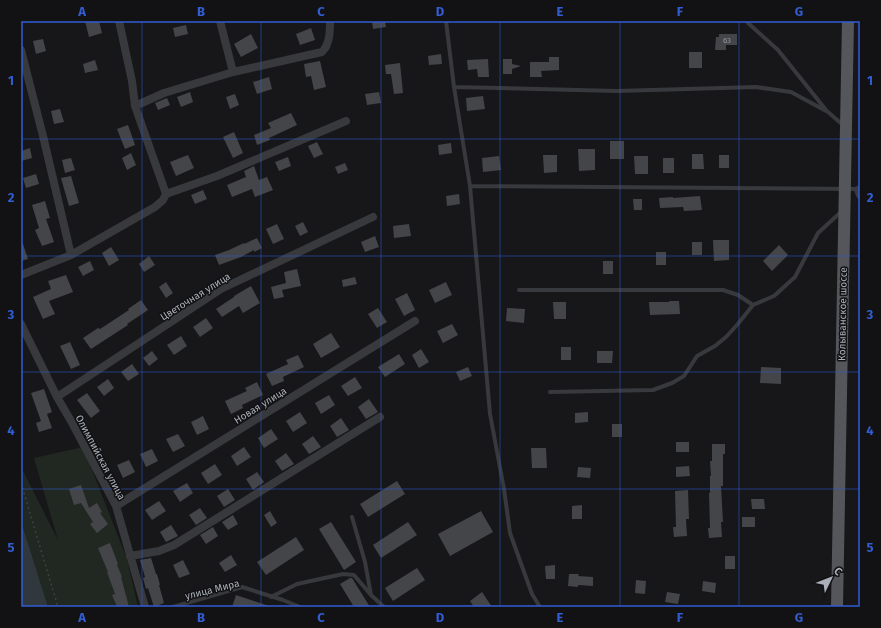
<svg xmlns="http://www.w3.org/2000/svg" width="881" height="628" viewBox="0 0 881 628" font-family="'Fira Sans',sans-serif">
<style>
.green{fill:#212822}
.water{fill:#30383e}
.building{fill:#444549}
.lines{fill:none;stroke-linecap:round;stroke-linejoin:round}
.path{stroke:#3e4044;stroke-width:1.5;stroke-dasharray:2 3;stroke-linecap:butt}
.lane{stroke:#38393d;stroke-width:4}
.street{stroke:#38393d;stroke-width:8}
.primary{stroke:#54565c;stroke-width:12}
.grid{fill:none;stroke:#325dd3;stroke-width:1;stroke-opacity:0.55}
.labels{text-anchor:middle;stroke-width:3;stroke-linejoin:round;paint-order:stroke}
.number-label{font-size:8px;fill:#90949c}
.street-label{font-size:10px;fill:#aaafb8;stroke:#121214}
.neatline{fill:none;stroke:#325dd3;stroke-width:1.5}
.grid-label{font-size:13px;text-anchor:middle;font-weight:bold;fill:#325dd3}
</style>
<rect width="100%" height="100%" fill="#171719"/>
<path class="green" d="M83 447 127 559 138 607H48L21 521V467L58 540 34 458Z"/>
<path class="water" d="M21 521 48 607H21Z"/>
<path class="building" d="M85 21H99L102 33 89 37Z
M372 21H385L386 27 373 29Z
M186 25 188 34 175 37 173 28Z
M311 28 315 40 300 45 296 34Z
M251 34 258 48 241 57 234 44Z
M719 34H737V45H726V50H715L716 37H719Z
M43 39 46 51 36 54 33 41Z
M689 52H702V68H689Z
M441 54 442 64 429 65 428 56Z
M549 57H559V70L541 71 542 77H530V62H549Z
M488 59 489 77H478L477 69 468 70 467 60Z
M503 59H512V64L521 66 512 69V74H503Z
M95 60 98 70 85 73 83 64Z
M320 61 326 87 314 90 311 76 306 77 304 64Z
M400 63 403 93 394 94 391 74H386L385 65Z
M269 77 272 89 257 94 253 82Z
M190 92 193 102 181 107 177 97Z
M379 92 381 103 367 105 365 94Z
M235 94 239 105 230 109 226 97Z
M483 96 485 109 467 111 466 98Z
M167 98 170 105 158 110 155 103Z
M60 109 64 122 54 124 51 111Z
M291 113 297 125 269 138 270 140 257 145 254 135 271 128 268 123Z
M128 125 135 145 125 149 117 129Z
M234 132 243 153 233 158 223 137Z
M610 141H624V159H610Z
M317 142 323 154 314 158 308 146Z
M451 143 452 153 439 155 438 145Z
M30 148 32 158 21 161V151Z
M578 149H595V170L579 171Z
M131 153 136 165 127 170 122 158Z
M692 154H703L704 169H692Z
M188 155 194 168 176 176 170 162Z
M543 155H557V172L544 173Z
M719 155H729V168H719Z
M499 156 501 170 483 172 482 158Z
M634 156H648V174H635Z
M288 157 291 166 279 171 275 162Z
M71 158 75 170 65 173 62 160Z
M663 158H674V173H663Z
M345 163 348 170 338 174 335 167Z
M254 166 259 180 267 177 273 190 255 197 252 189 232 197 227 185 246 177 244 171Z
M36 174 39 184 26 188 23 178Z
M71 176 79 203 69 206 61 178Z
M203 190 207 199 195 204 191 195Z
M459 194 460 204 447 206 446 196Z
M700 196 702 210 684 211 683 207 660 208 659 198 673 197V198Z
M633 199H642V210H634Z
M45 201 50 218 46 219 54 242 42 246 35 230 39 228 32 205Z
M303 222 308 232 300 236 295 226Z
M277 224 284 239 273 244 266 229Z
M409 224 411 236 394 238 393 226Z
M375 236 379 247 365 252 361 242Z
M257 238 262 248 254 252V250L241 257 219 265 215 255 229 250 244 243V244Z
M713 240H729V260L714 261Z
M22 241 28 259 21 261V242Z
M692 242H702V255H692Z
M779 245 788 255 772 271 763 261Z
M111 247 119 260 109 266 102 253Z
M656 252H666V265H656Z
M149 256 155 265 144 272 139 264Z
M90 261 94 270 83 276 78 267Z
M603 261H613V274H603Z
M297 269 301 286 282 290 284 297 274 299 271 287 286 283 284 272Z
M66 275 73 292 49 301 55 314 43 319 33 297 51 289 48 281Z
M355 277 357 284 343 287 342 280Z
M166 282 173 293 166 298 159 287Z
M446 282 452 295 435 303 429 290Z
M251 286 260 303 243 313 239 306 222 317 216 309 234 297V296Z
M407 293 415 310 404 316 395 299Z
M141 300 148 310 127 324 128 325 91 349 83 338 98 328 100 329 129 310 128 309Z
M669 301H679L680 314 650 315 649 302H669Z
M553 302H566V319H554Z
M378 308 387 322 377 328 368 314Z
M507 308 525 309 524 323 506 321Z
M206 318 213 328 200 337 193 327Z
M452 324 458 335 443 343 437 331Z
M331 333 340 347 321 358 313 344Z
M181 336 187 346 174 355 167 345Z
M70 342 80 365 71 369 60 346Z
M561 347H571V360H561Z
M421 349 429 362 419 368 412 355Z
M152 351 158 359 149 366 143 358Z
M597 351H613L612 363H597Z
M399 354 405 364 385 377 378 367Z
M298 355 304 367 283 377 284 381 272 386 266 374 288 364 286 360Z
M132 364 139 374 128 381 121 372Z
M468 367 472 376 460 381 456 372Z
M761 367 781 368V384L760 383Z
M355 377 362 388 348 396 341 386Z
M108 379 114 388 104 396 97 387Z
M257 382 263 395 242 405 243 408 231 414 225 401 247 391 245 388Z
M44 389 52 412 47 414 52 428 39 432 36 423 41 421 31 393Z
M87 393 100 411 91 418 77 400Z
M329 395 335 405 321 414 315 403Z
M369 399 378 412 366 419 358 407Z
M300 412 307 423 293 432 286 421Z
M588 412V422L575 423V413Z
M203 416 209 429 197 435 191 422Z
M341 418 349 430 337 437 330 426Z
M612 424H622V437H612Z
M271 429 278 439 264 448 258 438Z
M178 434 185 446 173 452 166 439Z
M313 436 321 447 309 454 302 444Z
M676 442H689V452H676Z
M712 444H725V454H723V486H721L723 522H721L722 537 709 538 708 528H710L709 493H710V476H711L710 461H712Z
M244 447 251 457 237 466 231 456Z
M531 448H546L547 468H532Z
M152 449 158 461 146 467 140 454Z
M286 453 294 464 282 471 275 461Z
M129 460 135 472 123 478 117 465Z
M215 464 222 475 208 484 201 473Z
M689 466 690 476 676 477V467Z
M578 467 591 468 590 478 577 477Z
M257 472 264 482 253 490 246 479Z
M397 481 405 494 368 517 360 504Z
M187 483 193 493 180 502 173 491Z
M81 485 89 508 97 503 102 512 100 513 108 524 97 533 90 524 93 522 81 503 74 505 69 489Z
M228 489 235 500 224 507 217 496Z
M688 490 689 519H686L687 536 674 537 673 527H676L675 491Z
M751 499H764L765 509H752Z
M159 501 166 511 152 520 145 510Z
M582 505V519H572V506Z
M200 508 207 518 196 525 189 515Z
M270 511 277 523 271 527 264 515Z
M481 511 493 532 450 556 438 534Z
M233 515 238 524 228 530 222 522Z
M742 517H755V527H742Z
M331 522 356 562 344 570 319 529Z
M408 522 417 535 381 558 373 545Z
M171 525 178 536 166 542 160 532Z
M213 527 218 536 206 544 200 535Z
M296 537 304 550 266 575 257 562Z
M110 543 118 564 117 565 122 577H121L129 607H117L116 604 112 595 115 594 107 572H108L98 548Z
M231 555 237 565 225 572 219 563Z
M725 556H735V569H725Z
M151 558 156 574H157L160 585H159L164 603 154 607 148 588 146 589 143 578 145 577 140 560Z
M183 560 190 574 179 578 173 565Z
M555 565V579H546L545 566Z
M417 568 425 580 393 601 385 588Z
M569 574H579L578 576 593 577V586L578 585V587L568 586Z
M350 578H352L370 607H354L340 584Z
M636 580 646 581 645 594 635 593Z
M703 581 716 583 715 593 702 591Z
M482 592 492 607H474L470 601Z
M667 592 680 594 678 604 665 602Z
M236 595 269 606V607H232Z"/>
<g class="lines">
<path class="path" d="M21 483 58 607"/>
<path class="lane" d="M446 21 454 87 470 186 490 414 504 489 510 533 532 594 540 607
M747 21 748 23 778 50 826 110
M454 87 617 91 756 87 791 92 828 112 844 126
M470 186 859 189
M519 290H723L738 295 753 305 774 296 795 277 818 233 842 211
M550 392 653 390 672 383 684 376 697 356 715 346 726 337 737 325 753 305
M352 517 365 562 371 595
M271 597 297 584 343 574 354 575 371 595 384 607
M173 607 242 587 283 600 300 607"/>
<path class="street" d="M119 21 132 81 135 106 166 194
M220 21 233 72
M21 50 43 136 71 255
M135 106 164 93 233 72 322 52C330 44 330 31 330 21
M858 190 860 195
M21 275 71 255 155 207 163 200 166 194 217 176 346 121
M21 324 57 397 71 421 116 506 145 607
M57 397 221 289 373 217
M116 506 415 321
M130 556 159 551 174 545 380 417"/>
<path class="primary" d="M837 607 848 21"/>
</g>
<path class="grid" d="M142 21V607M261 21V607M381 21V607M500 21V607M620 21V607M739 21V607M21 139H860M21 256H860M21 372H860M21 489H860"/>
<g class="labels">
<g class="number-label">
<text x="727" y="43">63</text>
</g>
<g class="street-label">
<text transform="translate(195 296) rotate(-32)" y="4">Цветочная улица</text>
<text transform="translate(842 314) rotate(-89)" y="4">Колыванское шоссе</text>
<text transform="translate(260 405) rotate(-32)" y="4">Новая улица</text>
<text transform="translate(101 457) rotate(62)" y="4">Олимпийская улица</text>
<text transform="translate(212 589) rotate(-14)" y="4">улица Мира</text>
</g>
</g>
<rect width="881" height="628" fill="none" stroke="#121214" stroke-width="44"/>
<g transform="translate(831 578) rotate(47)" stroke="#121214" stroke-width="3" paint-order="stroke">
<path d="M0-3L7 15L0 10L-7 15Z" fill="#aaafb8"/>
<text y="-6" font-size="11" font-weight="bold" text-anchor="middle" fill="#aaafb8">С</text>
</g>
<rect x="22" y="22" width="837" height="584" class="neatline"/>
<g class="grid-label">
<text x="82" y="16">A</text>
<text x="201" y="16">B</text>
<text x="321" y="16">C</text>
<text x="440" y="16">D</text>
<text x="560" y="16">E</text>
<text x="680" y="16">F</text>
<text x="799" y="16">G</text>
<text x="11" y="85">1</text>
<text x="870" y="85">1</text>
<text x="11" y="202">2</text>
<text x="870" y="202">2</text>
<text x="11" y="319">3</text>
<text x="870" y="319">3</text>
<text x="11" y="435">4</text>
<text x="870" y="435">4</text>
<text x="11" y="552">5</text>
<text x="870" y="552">5</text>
<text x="82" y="622">A</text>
<text x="201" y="622">B</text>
<text x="321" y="622">C</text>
<text x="440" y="622">D</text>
<text x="560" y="622">E</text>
<text x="680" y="622">F</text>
<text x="799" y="622">G</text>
</g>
</svg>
